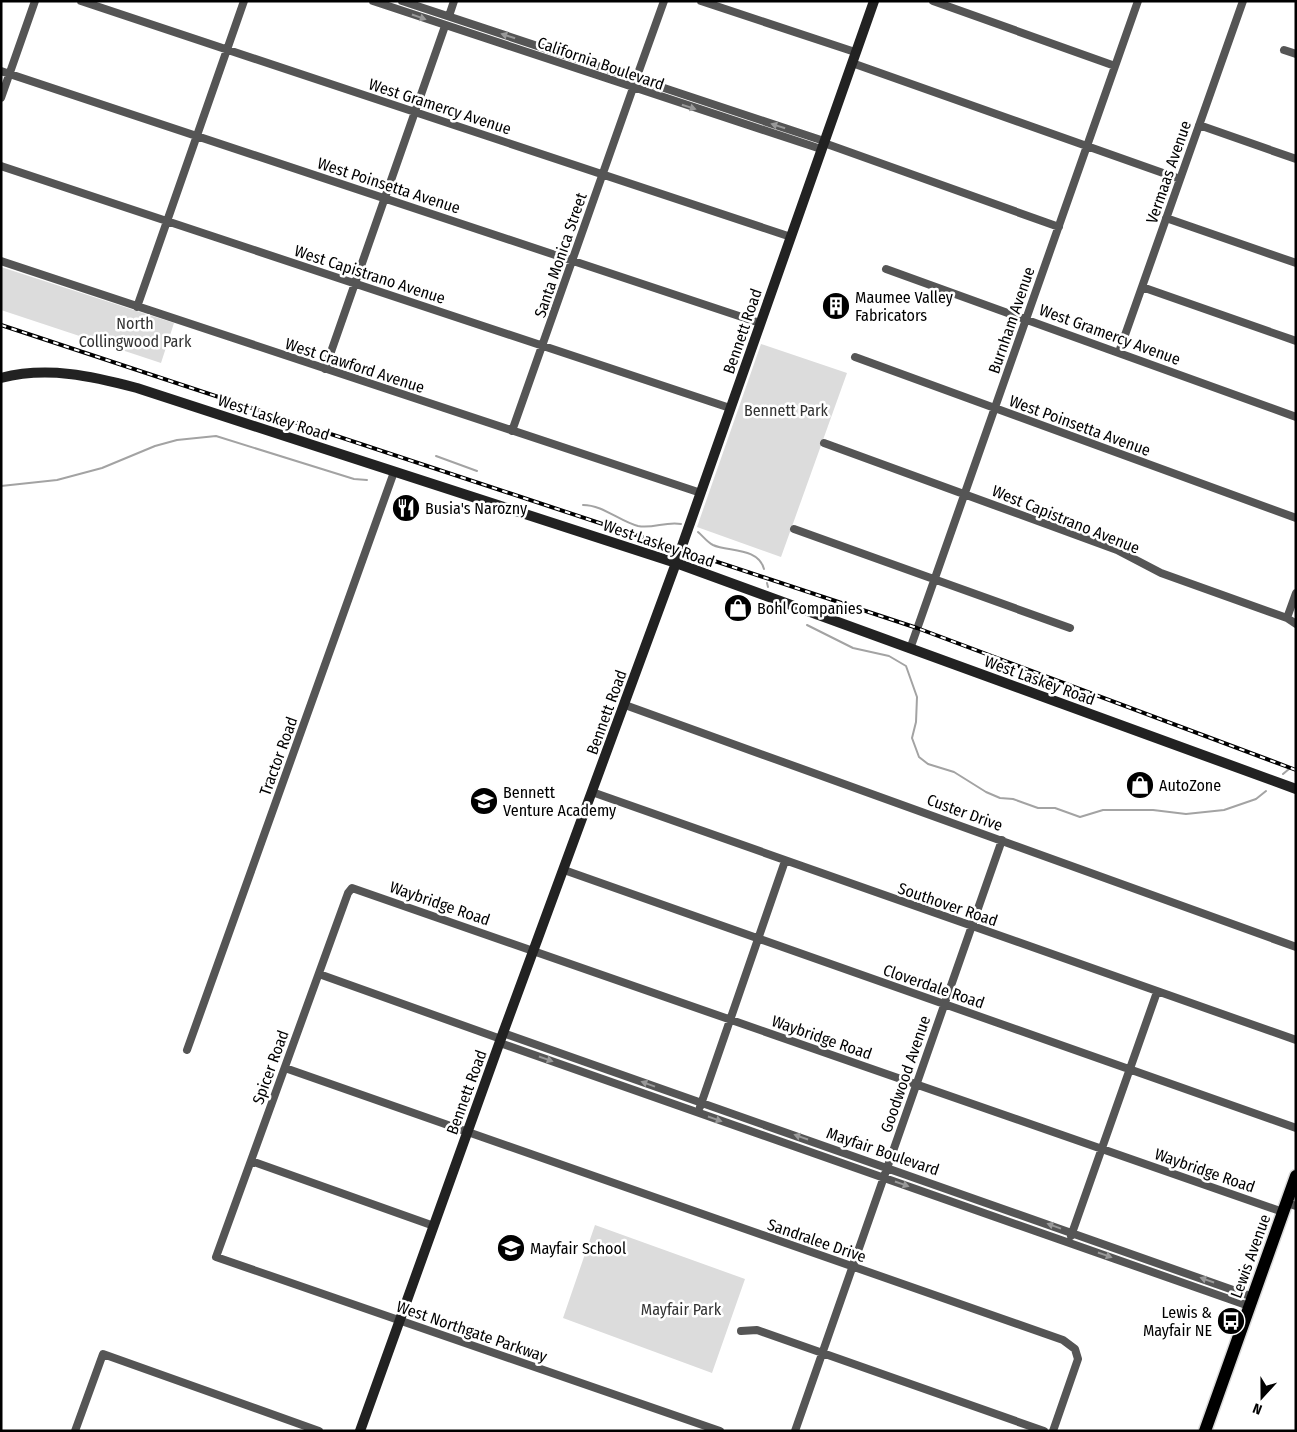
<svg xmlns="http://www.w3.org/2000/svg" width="1297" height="1432" viewBox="0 0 1297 1432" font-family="'Fira Sans Condensed',sans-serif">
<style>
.green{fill:#dcdcdc}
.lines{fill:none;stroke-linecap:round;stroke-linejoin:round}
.stream{stroke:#a3a3a3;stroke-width:2}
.primary-casing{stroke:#dbdbdb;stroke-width:15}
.street{stroke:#555;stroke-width:8}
.secondary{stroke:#222;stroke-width:10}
.primary{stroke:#000;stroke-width:12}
.rail-casing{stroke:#000;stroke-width:4}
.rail{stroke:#fff;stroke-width:2;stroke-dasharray:5.5;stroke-linecap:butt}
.oneway{fill:#999}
.labels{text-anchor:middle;stroke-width:5;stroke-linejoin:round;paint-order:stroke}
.street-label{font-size:16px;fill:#000;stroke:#fff}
.poi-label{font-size:16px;fill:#000;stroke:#fff;text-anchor:start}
.park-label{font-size:16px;fill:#333;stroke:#fff}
</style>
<rect width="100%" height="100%" fill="#fff"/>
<path class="green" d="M1 267 174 323 161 363 1 310Z
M761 344 847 373 781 557 697 527Z
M595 1225 745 1279 712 1373 563 1318Z"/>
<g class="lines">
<path class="stream" d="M436 456 477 471
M1 486 57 480 102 468 155 446 177 440 216 436 354 479 367 480
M583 505C603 505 619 521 638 526 653 529 666 521 681 524
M698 532C703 536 707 542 713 545 728 552 758 547 764 569
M767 583 768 587
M807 625 853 648 889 656 906 666 917 697 916 722 912 738 919 757 928 764 954 772 986 792 1000 798 1013 799 1038 808H1055L1080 817 1103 810H1153L1186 814 1224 810 1256 799 1266 791
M1283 774 1289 769"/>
<defs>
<path id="primary" d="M1205 1431 1296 1176"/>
</defs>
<use href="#primary" class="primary-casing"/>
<path class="street" d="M81 1 791 237
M373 1 821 149
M402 1 824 141
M701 1 855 52
M933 1 1115 66
M449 16 454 1
M1284 50 1296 54
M852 63 1180 179
M1 71 760 323
M1 98 35 1
M1199 125 1296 159
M824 143 1059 227
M1 166 730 408
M1166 218 1296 263
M1 261 701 493
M886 269 1296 417
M1142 287 1296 341
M137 307 244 1
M1119 352 1243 1
M855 357 1296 518
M325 369 445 26
M512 431 633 88 630 83 631 80 636 79 664 1
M824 443 1117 550 1161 573 1287 618 1296 624
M794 529 1070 628
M1287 618 1296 593
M910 649 1138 1
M625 705 1296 947
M592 792 1296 1040
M564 870 1296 1128
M319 974 501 1039
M503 1033 1253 1297
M500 1043 1249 1306
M187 1050 394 472
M285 1068 1063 1340 1075 1349 1078 1359 1053 1431
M700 1107 785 861
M251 1161 434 1226
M1286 1203 1296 1206
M1071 1236 1157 992
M741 1331 757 1330 1044 1431
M75 1431 103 1354 319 1431
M720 1431 216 1257 348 893 352 888 1283 1212
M795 1431 1002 840"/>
<path class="secondary" d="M1 378C47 366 92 376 137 388L676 563 1296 789
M360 1431 503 1033 676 563 874 1"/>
<use href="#primary" class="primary"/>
<defs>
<path id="rail" d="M1 325 917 628 1296 770"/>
</defs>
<use href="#rail" class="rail-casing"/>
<use href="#rail" class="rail"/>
</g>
<defs><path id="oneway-solid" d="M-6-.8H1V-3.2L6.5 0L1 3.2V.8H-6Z" transform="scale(1.25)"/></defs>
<g class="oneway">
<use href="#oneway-solid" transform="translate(419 17) rotate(19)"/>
<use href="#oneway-solid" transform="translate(508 36) rotate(-162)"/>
<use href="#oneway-solid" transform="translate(689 107) rotate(18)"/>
<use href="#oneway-solid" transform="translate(778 126) rotate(-162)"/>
<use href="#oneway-solid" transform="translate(546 1059) rotate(19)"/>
<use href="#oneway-solid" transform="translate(648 1084) rotate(-160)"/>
<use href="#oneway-solid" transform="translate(715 1119) rotate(19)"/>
<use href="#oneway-solid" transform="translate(801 1137) rotate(-161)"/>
<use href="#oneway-solid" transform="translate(902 1184) rotate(19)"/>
<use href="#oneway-solid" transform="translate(1054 1226) rotate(-160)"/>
<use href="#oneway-solid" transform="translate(1105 1255) rotate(19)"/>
<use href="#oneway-solid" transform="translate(1207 1280) rotate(-161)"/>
</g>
<defs>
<symbol id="building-disc" viewBox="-11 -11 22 22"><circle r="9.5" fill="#000" stroke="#fff"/><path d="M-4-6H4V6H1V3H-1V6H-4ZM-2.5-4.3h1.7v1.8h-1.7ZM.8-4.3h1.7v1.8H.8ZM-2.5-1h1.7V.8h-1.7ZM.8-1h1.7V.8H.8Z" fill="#fff"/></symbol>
<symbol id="restaurant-disc" viewBox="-11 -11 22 22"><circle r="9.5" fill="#000" stroke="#fff"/><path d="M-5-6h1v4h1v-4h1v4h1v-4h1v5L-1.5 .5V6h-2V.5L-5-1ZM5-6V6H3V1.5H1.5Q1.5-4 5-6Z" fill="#fff"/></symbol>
<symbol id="shop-disc" viewBox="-11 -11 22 22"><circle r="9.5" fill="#000" stroke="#fff"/><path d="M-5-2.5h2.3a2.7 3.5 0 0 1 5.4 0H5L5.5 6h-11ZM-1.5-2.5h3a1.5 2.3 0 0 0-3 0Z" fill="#fff"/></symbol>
<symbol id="school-disc" viewBox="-11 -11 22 22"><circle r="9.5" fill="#000" stroke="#fff"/><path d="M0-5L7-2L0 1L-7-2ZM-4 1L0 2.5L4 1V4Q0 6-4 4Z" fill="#fff"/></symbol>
<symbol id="bus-disc" viewBox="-11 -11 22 22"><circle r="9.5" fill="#000" stroke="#fff"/><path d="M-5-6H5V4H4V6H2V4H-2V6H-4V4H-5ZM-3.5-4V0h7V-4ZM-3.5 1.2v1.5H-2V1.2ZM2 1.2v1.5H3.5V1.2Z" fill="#fff"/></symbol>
</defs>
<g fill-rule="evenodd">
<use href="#building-disc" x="820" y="290" width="32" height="32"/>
<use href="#restaurant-disc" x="390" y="492" width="32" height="32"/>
<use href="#shop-disc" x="722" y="592" width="32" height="32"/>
<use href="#shop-disc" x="1124" y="769" width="32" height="32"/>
<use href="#school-disc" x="468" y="785" width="32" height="32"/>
<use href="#school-disc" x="495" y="1232" width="32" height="32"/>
<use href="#bus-disc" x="1215" y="1305" width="32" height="32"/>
</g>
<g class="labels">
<g class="street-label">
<text transform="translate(601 63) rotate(19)" y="6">California Boulevard</text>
<text transform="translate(440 106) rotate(18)" y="6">West Gramercy Avenue</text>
<text transform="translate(1168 172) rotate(-71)" y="6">Vermaas Avenue</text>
<text transform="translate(389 185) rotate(18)" y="6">West Poinsetta Avenue</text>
<text transform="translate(560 255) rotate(-71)" y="6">Santa Monica Street</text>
<text transform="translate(370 274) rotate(18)" y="6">West Capistrano Avenue</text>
<text transform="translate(1011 320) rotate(-71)" y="6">Burnham Avenue</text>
<text transform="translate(742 331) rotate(-71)" y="6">Bennett Road</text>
<text transform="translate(1110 334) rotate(20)" y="6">West Gramercy Avenue</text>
<text transform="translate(355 365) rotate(18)" y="6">West Crawford Avenue</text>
<text transform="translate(274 417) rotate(18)" y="6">West Laskey Road</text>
<text transform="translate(1080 425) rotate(20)" y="6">West Poinsetta Avenue</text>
<text transform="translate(1066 519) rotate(22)" y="6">West Capistrano Avenue</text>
<text transform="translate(659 543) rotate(19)" y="6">West Laskey Road</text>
<text transform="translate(1040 680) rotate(20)" y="6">West Laskey Road</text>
<text transform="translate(606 712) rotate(-70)" y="6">Bennett Road</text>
<text transform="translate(278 756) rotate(-70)" y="6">Tractor Road</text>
<text transform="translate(965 812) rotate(20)" y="6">Custer Drive</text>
<text transform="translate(440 903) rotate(19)" y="6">Waybridge Road</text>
<text transform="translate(948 904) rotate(19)" y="6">Southover Road</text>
<text transform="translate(934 986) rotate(19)" y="6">Cloverdale Road</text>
<text transform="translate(822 1037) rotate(19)" y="6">Waybridge Road</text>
<text transform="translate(270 1067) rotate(-70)" y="6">Spicer Road</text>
<text transform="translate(905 1074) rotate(-71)" y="6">Goodwood Avenue</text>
<text transform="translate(466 1092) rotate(-70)" y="6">Bennett Road</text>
<text transform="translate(883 1151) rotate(19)" y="6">Mayfair Boulevard</text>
<text transform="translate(1205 1170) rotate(19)" y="6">Waybridge Road</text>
<text transform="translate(817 1240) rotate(19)" y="6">Sandralee Drive</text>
<text transform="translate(1250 1256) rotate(-70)" y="6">Lewis Avenue</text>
<text transform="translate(472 1331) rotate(19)" y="6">West Northgate Parkway</text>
</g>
<g class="poi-label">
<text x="855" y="303">Maumee Valley<tspan x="855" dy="18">Fabricators</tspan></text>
<text x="425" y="514">Busia's Narozny</text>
<text x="757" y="614">Bohl Companies</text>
<text x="1159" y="791">AutoZone</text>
<text x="503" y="798">Bennett<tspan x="503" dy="18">Venture Academy</tspan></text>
<text x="530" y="1254">Mayfair School</text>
<text x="1212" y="1318" text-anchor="end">Lewis &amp;<tspan x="1212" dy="18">Mayfair NE</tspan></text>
</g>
<g class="park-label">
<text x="135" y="329">North<tspan x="135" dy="18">Collingwood Park</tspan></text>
<text x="786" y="416">Bennett Park</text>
<text x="681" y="1315">Mayfair Park</text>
</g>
</g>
<rect width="1297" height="1432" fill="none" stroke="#000000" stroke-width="5"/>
<g transform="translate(1262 1397) rotate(201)" stroke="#ffffff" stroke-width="4" paint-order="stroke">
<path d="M0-4L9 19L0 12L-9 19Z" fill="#000000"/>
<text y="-8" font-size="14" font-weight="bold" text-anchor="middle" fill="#000000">N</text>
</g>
</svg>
